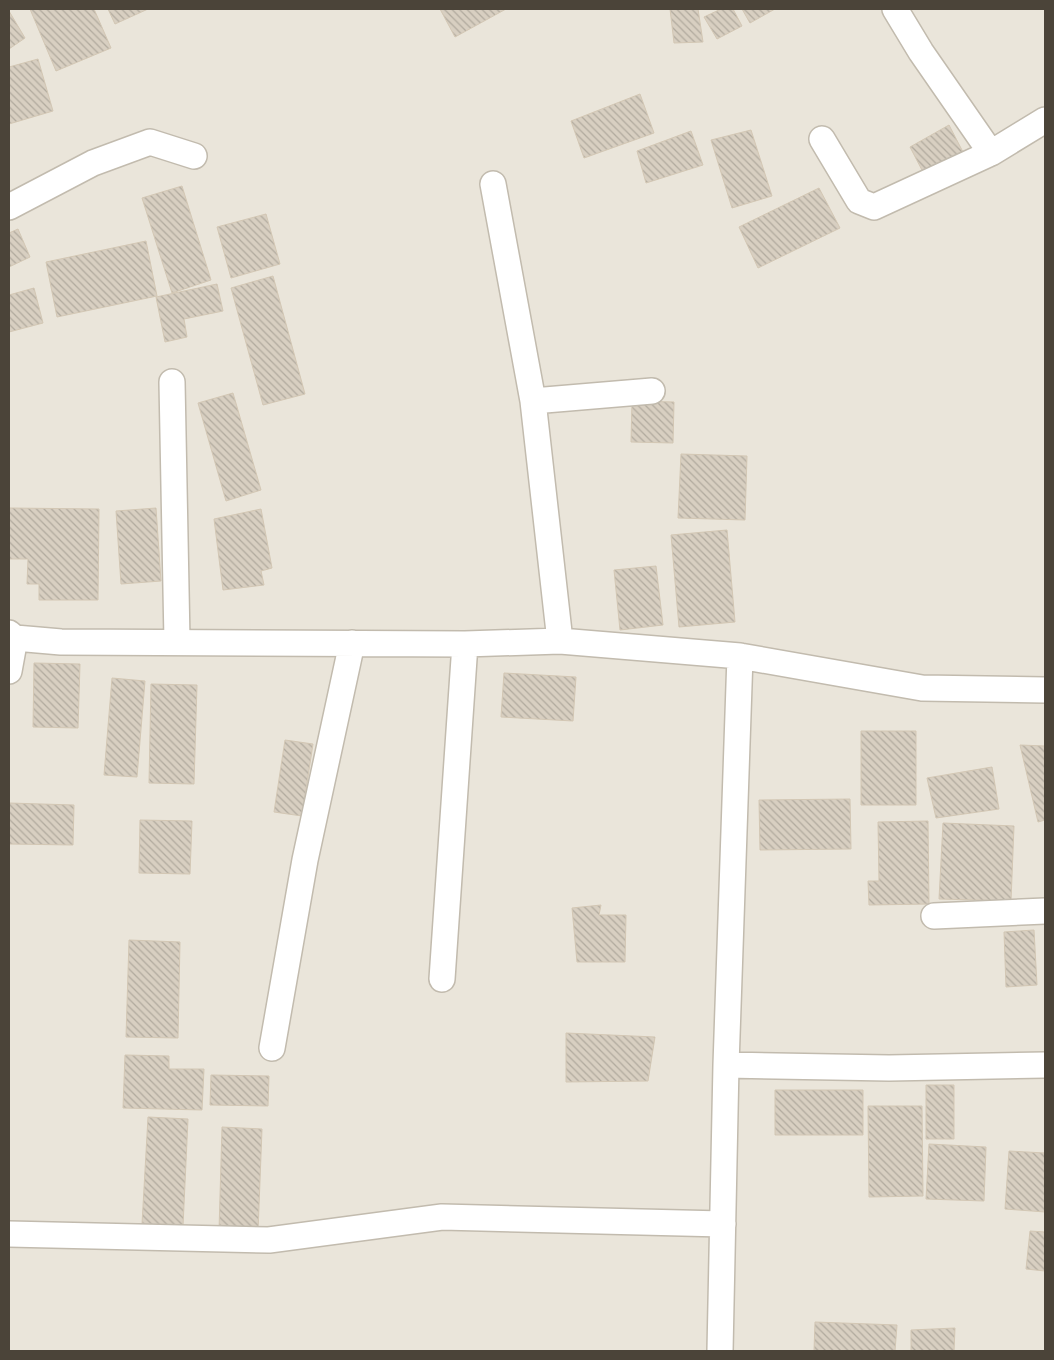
<svg xmlns="http://www.w3.org/2000/svg" width="1054" height="1360" viewBox="0 0 1054 1360" font-family="'Alegreya Sans',sans-serif">
<style>
.residential{fill:#eae5da}
.building{fill:url(#building-back-hatch);stroke:#d3c7b4}
.lines{fill:none;stroke-linecap:round;stroke-linejoin:round}
.minor-casing{stroke:#c2bbae;stroke-width:28}
.minor{stroke:#fff;stroke-width:25}
</style>
<defs>
<pattern id="building-back-hatch" width="6" height="6" patternUnits="userSpaceOnUse" patternTransform="scale(1.25)"><rect width="6" height="6" fill="#d8cfc1"/><path d="M-1 5l2 2M0 0l6 6M5-1l2 2" fill="none" stroke="#b1aa9e"/></pattern>
</defs>
<rect width="100%" height="100%" fill="#f6f3ec"/>
<path class="residential" d="M9 9H1045V1351H9Z"/>
<path class="building" d="M30 9H94L111 48 56 71Z
M108 9H148L115 24Z
M440 9H506L455 37Z
M670 9H698L703 42 674 43Z
M721 9H733L742 26 717 39 704 17Z
M742 9H775L750 23Z
M9 11 25 38 9 49Z
M38 59 53 111 9 124V67Z
M640 94 654 133 584 158 571 121Z
M949 125 964 154 924 174 910 147Z
M751 130 772 196 732 208 711 140Z
M691 131 703 165 646 183 637 151Z
M182 186 211 280 172 293 142 198Z
M819 188 840 228 758 268 739 227Z
M266 214 280 264 231 278 217 227Z
M18 229 30 257 9 267V233Z
M146 241 157 296 57 317 46 262Z
M273 276 305 394 263 405 231 288Z
M217 284 223 311 184 319 187 337 165 342 156 297Z
M34 288 43 323 9 332V295Z
M233 393 261 490 226 501 198 403Z
M632 401 674 402 673 443 631 442Z
M681 454 747 456 745 520 678 518Z
M9 508 99 509 98 600H39V584H27L28 559H9Z
M156 508 161 581 121 584 116 511Z
M261 509 272 568 261 571 264 585 223 590 214 519Z
M727 530 735 622 679 627 671 535Z
M656 566 663 625 620 630 614 570Z
M34 663 80 664 78 728 33 727Z
M504 673 576 677 573 721 501 717Z
M112 678 145 681 137 777 104 775Z
M151 684 197 685 194 784 149 783Z
M861 731H916V805H861Z
M285 740 313 744 302 816 274 812Z
M1020 745 1045 746V820L1038 822Z
M992 767 999 809 936 818 927 778Z
M850 799 851 849 760 850 759 800Z
M9 803 74 805 73 845 9 844Z
M140 820 192 821 190 874 139 873Z
M928 821 929 904 869 905 868 881H879L878 822Z
M943 823 1014 826 1011 901 939 899Z
M601 905 599 915H626L625 962H577L572 908Z
M1034 930 1037 985 1006 987 1004 932Z
M129 940 180 942 178 1038 126 1037Z
M566 1033 655 1037 648 1081 566 1082Z
M125 1055 169 1056V1069H204L202 1110 123 1108Z
M211 1075 269 1076 268 1106 210 1105Z
M926 1085H954V1139H926Z
M775 1090H863V1135H775Z
M868 1106H922L923 1196 869 1197Z
M148 1117 188 1119 183 1226 142 1224Z
M222 1127 262 1129 258 1232 219 1231Z
M929 1144 986 1147 984 1201 926 1199Z
M1009 1151 1045 1153V1212L1005 1209Z
M1030 1231 1045 1232V1271L1026 1269Z
M815 1322 897 1325 895 1351H814Z
M955 1328 954 1351H911V1330Z"/>
<g class="lines">
<defs>
<path id="minor" d="M895 9 921 52 991 153
M822 139 859 201 874 207 991 153 1045 120
M493 184 533 401 560 641
M9 207 93 163 150 142 194 156
M172 382 177 641
M533 401 652 391
M9 633 15 638 61 642 465 644 560 641 740 656 922 688 1045 690
M9 671 15 638
M934 916 1045 911
M442 979 465 644
M272 1048 305 860 352 643
M726 1065 889 1068 1045 1065
M9 1234 269 1240 442 1217 723 1224
M720 1351 726 1065 740 656"/>
</defs>
<use href="#minor" class="minor-casing"/>
<use href="#minor" class="minor"/>
</g>
<rect width="1054" height="1360" fill="none" stroke="#4b4439" stroke-width="20"/>
</svg>
